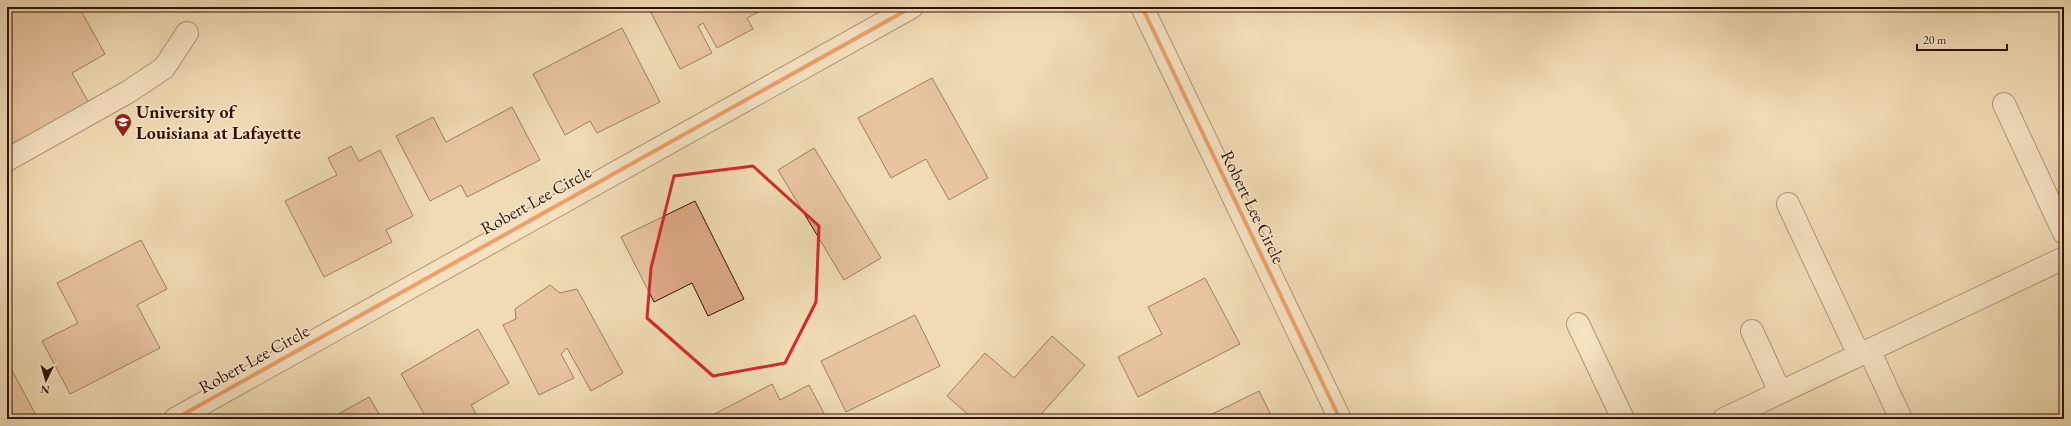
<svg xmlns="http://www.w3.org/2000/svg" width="2071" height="426" viewBox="0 0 2071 426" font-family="'EB Garamond',serif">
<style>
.building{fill:#dea989;stroke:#311201}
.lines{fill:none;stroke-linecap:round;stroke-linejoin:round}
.minor-casing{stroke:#61442e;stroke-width:24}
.minor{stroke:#f5e8ce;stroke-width:22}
.cycleway-casing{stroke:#f5e8ce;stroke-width:6}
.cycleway{stroke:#e8590c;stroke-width:4}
.marked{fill:none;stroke:#d62828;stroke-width:3;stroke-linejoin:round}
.labels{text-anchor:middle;stroke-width:3;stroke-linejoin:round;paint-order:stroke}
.poi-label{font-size:18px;font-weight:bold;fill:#311201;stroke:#f5e8ce;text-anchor:start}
.street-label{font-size:18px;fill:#311201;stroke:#f5e8ce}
</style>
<rect width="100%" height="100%" fill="#f0dbb4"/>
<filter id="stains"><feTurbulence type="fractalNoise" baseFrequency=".005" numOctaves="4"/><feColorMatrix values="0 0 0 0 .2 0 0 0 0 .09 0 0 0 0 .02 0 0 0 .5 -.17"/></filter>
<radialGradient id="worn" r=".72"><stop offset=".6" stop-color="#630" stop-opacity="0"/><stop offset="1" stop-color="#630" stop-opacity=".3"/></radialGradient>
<path class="building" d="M7 7H79L105 54 72 73 90 105 7 151Z
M648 7H768L747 18 753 29 717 48 703 23 698 26 712 53 680 69Z
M622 28 660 102 597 133 590 121 565 135 533 74Z
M932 78 988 178 949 200 926 159 891 178 858 118Z
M512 107 540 160 467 197 461 185 430 201 396 136 433 117 446 142Z
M351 146 359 161 380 150 413 216 386 230 392 242 324 277 285 201 337 175 328 158Z
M814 148 881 258 844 280 778 170Z
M695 201 744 299 708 316 692 283 654 302 621 237Z
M141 240 167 289 137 305 160 348 70 394 42 341 78 323 57 283Z
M1205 278 1240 344 1138 397 1118 357 1162 334 1148 307Z
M550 285 560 293 577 289 623 373 591 391 567 348 561 354 574 378 539 395 503 325 516 319 515 309Z
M915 315 940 366 846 412 821 361Z
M478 329 509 383 471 405 479 419H427L401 374Z
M1052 336 1085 365 1037 419H973L947 396 985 353 1014 378Z
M7 361 38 419H7Z
M772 384 780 400 809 385 827 419H705Z
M1259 391 1273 419H1202Z
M369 397 382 419H329Z"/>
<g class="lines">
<defs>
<path id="minor" d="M1142 7 1340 419
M2004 104 2064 233
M7 160 128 92 164 68 187 33
M1788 204 1859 355
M1578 324 1623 419
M1752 331 1780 392
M1869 350 1901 419
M175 419 912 7
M1724 419 2064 258"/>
</defs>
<use href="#minor" class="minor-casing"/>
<use href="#minor" class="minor"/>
<defs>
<path id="cycleway" d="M1142 7 1340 419
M175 419 912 7"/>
</defs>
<use href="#cycleway" class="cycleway-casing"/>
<use href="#cycleway" class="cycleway"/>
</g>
<path d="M0 0H2071V426H0ZM753 166 819 226 816 302 785 363 713 376 647 318 651 268 674 176Z" fill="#f0dbb4" fill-opacity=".55" fill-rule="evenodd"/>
<path class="marked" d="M753 166 819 226 816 302 785 363 713 376 647 318 651 268 674 176Z"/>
<defs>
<symbol id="university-pin" viewBox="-11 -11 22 30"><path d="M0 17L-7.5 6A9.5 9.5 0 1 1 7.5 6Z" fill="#8f2418" stroke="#f5e8ce"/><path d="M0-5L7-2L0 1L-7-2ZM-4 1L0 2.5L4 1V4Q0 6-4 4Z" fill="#fff"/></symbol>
</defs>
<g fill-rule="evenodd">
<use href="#university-pin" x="113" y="112" width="20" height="27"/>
</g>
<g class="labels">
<g class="poi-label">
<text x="136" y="118">University of<tspan x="136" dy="21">Louisiana at Lafayette</tspan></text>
</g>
<g class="street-label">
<text transform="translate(536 200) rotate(-29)" y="6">Robert Lee Circle</text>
<text transform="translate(1253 207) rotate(64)" y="6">Robert Lee Circle</text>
<text transform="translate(254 359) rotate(-29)" y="6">Robert Lee Circle</text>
</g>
</g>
<rect width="2071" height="426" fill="none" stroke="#f0dbb4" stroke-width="24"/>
<rect x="8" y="8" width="2055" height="410" fill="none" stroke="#311201" stroke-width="2"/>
<rect x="12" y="12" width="2047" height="402" fill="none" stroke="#311201"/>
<g transform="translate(46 380) rotate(185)" stroke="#f5e8ce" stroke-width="3" paint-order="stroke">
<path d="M0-3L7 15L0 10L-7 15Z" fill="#311201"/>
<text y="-6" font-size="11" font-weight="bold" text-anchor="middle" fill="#311201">N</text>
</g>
<path d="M1917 44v6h90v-6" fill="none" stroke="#311201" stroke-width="2"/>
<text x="1923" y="44" font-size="12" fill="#311201" stroke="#f5e8ce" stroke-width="3" paint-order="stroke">20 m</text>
<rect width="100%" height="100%" filter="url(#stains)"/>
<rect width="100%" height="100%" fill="url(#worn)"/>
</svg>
